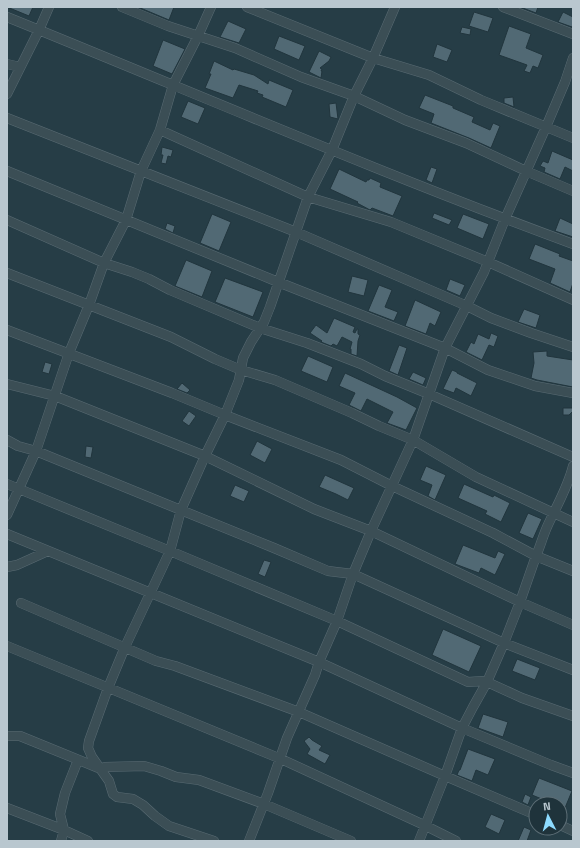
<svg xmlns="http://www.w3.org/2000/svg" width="580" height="848" viewBox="0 0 580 848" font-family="'Titillium Web',sans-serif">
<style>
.building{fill:#516974;stroke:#21353d}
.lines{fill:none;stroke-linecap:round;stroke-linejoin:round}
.minor-casing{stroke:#596b73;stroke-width:10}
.minor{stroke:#3b4e55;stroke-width:9}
</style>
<rect width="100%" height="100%" fill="#263d46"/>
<path class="building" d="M7 7H33L29 16Z
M138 7H174L169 20Z
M520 7H538L536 13Z
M474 12 493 18 488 32 469 26Z
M563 12 573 17V25L572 27 558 22Z
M228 21 246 29 239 43 220 37Z
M509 26 531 34 526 48 543 55 538 68 533 66 530 73 524 71 527 65 499 55Z
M462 27 471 29 470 35 460 33Z
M279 36 305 46 299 60 274 49Z
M163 40 185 49 172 74 153 66Z
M437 44 452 50 447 62 433 57Z
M319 51 331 57 329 61 320 68 322 69 321 71H322L321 78 309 72Z
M214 61 233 70 234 69 254 75 268 84 269 80 293 90 286 107 262 97 263 95 257 93 258 91 239 85 233 98 205 88 211 74H209Z
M425 95 453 106V108L474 117 472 122 490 130 493 123 500 126 491 148 469 138 431 123 434 114 419 108Z
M513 97 514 107 504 103V98Z
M188 101 205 108 198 124 181 117Z
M336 103 338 119 330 117 329 104Z
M162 147 173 150 171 157 168 156 166 164 161 163 163 155H161Z
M552 151 573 160V171L565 167 560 179 544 172 545 168 540 166 543 161 548 163Z
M431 167 437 169 432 183 426 180Z
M339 169 366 182 367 180H369L370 178 381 183 380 187 402 196 393 216 372 208 370 210 357 203 358 202 330 189Z
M434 213 452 220 449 225 432 218Z
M212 214 231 222 219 251 200 243Z
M463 214 489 224 483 239 457 228Z
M560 218 573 224V237L555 231Z
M167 223 175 226 173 233 165 229Z
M535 244 560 254 559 256 573 261V283L570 292 550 283 555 269 529 259Z
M186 260 212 271 202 297 175 286Z
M352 276 368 280 364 296 348 292Z
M225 278 263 292 253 317 215 302Z
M450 279 465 285 460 296 446 290Z
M379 285 392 290 385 307 398 312 394 321 368 311Z
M415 300 441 312 435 326 430 323 426 334 405 326Z
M524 309 540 315 536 328 518 322Z
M334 318 355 327 353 332 355 333 357 329H358V334L360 335 358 341 357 356 351 354V349H350L352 342 342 337 337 346 333 344 331 346 321 342 322 341 310 333 316 325 327 333Z
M491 333 498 336 494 347 489 345 482 360 466 352 471 342 474 344 478 334 489 339Z
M399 345 407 348 398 375 389 371Z
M547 351V356L573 360V387L537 380 531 378 534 363 533 352Z
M308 356 333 367 327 382 301 371Z
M45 362 52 364 49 374 42 372Z
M452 370 457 372V373L477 383 471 396 456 388 454 393 443 389Z
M413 372 426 378 423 385 409 379Z
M345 373 397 397 417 408 406 430 387 423 393 412 367 399 361 411 349 405 355 393 339 386Z
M182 383 190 390 187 393 177 389Z
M563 408H573V411L569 415H563Z
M189 411 196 416 189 426 182 421Z
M257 441 272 449 265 463 250 455Z
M86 446 93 447 91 458 85 457Z
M426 466 446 475 435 500 428 496 432 485 420 480Z
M325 475 354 488 348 500 336 494 319 487Z
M464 484 493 497 494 495 510 503 501 522 485 514 487 511 458 498Z
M235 485 249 491 244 502 230 496Z
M528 513 542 519 533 539 519 533Z
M463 545 495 558 498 551 505 554 495 575 481 568 479 573 455 564Z
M264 560 271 562 265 577 258 574Z
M443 629 481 646 469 672 432 655Z
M517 659 540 668 535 680 512 671Z
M483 714 508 722 503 737 478 728Z
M309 737 312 740 322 746 319 750 330 755 325 764 307 754 310 749 304 741Z
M468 749 495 759 488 775 476 770 472 781 457 775 459 770H460Z
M539 778 572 791 565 808 560 806V804H554L532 795Z
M525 794 531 797 528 805 522 802Z
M491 814 505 820 499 834 485 827Z
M524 827 531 830 527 841H518Z"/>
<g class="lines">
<defs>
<path id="minor" d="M122 7 168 26 235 48 301 77 354 96 405 120 466 143 526 171 573 191
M247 7 373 58 429 75 481 100 573 138
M395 7 373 58 354 96 332 150 308 197 270 307 264 322 251 342 243 358 239 380 225 415 341 460 392 486 493 533 536 556 520 602 504 643 487 682 473 707 462 728 445 776 419 841
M503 7 573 34
M7 17C195 93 382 174 573 244
M7 64 20 67
M7 94 39 30 49 7
M7 118 296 232 467 306 491 318 531 333 573 347
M160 130 308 197 391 222 488 262 573 300
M7 171 278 282 445 348 488 370 535 386 573 393
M7 220 104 263 132 272 149 279 170 290 260 328 307 343 361 364 385 376 429 394 573 457
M7 273 171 337 215 359 241 370 275 380 352 413 379 426 413 440 476 477 573 522
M7 330 172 393 225 415 205 456 181 510 170 551 125 647 108 688 89 741 88 748 92 757 109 781 113 794 117 797 133 799 143 805 155 816 169 826 214 841
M7 384 55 396 205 456 314 509 371 531 520 602 573 625
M7 440 18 446 36 451 274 548 328 571 353 574 504 643 573 670
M573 466C568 487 556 507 547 527 543 536 540 547 536 556L573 571
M7 484 170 551 337 621 468 682 483 681 487 682 522 698 573 716
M7 515 36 451 69 353 89 305 104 263 126 220 141 171 160 130 173 85 198 36 211 7
M7 534 319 662 462 728 551 765 573 773
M7 567 17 565 48 551
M21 603 156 661 175 666 299 712 445 776 536 815
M7 646 281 759 424 825 456 841
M7 736H20L101 769 105 767 144 766 161 771 176 777 199 780 264 804 351 841
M7 808 64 830 88 841
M560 825 573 831
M61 841 64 830 60 814 65 793 78 760
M249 841 268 793 287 738 315 675 319 662 337 621 353 574 371 531 413 440 445 348 484 272 505 219 546 127 565 82 573 58"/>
</defs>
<use href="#minor" class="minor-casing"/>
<use href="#minor" class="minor"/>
</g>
<rect width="580" height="848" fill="none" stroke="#b9c7cf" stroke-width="16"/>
<g transform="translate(548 816) rotate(354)"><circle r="19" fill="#1f333b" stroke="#5d6e76"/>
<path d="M0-3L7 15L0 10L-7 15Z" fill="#8ddbff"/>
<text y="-6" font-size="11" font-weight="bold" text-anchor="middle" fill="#b9c7cf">N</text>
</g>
</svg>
